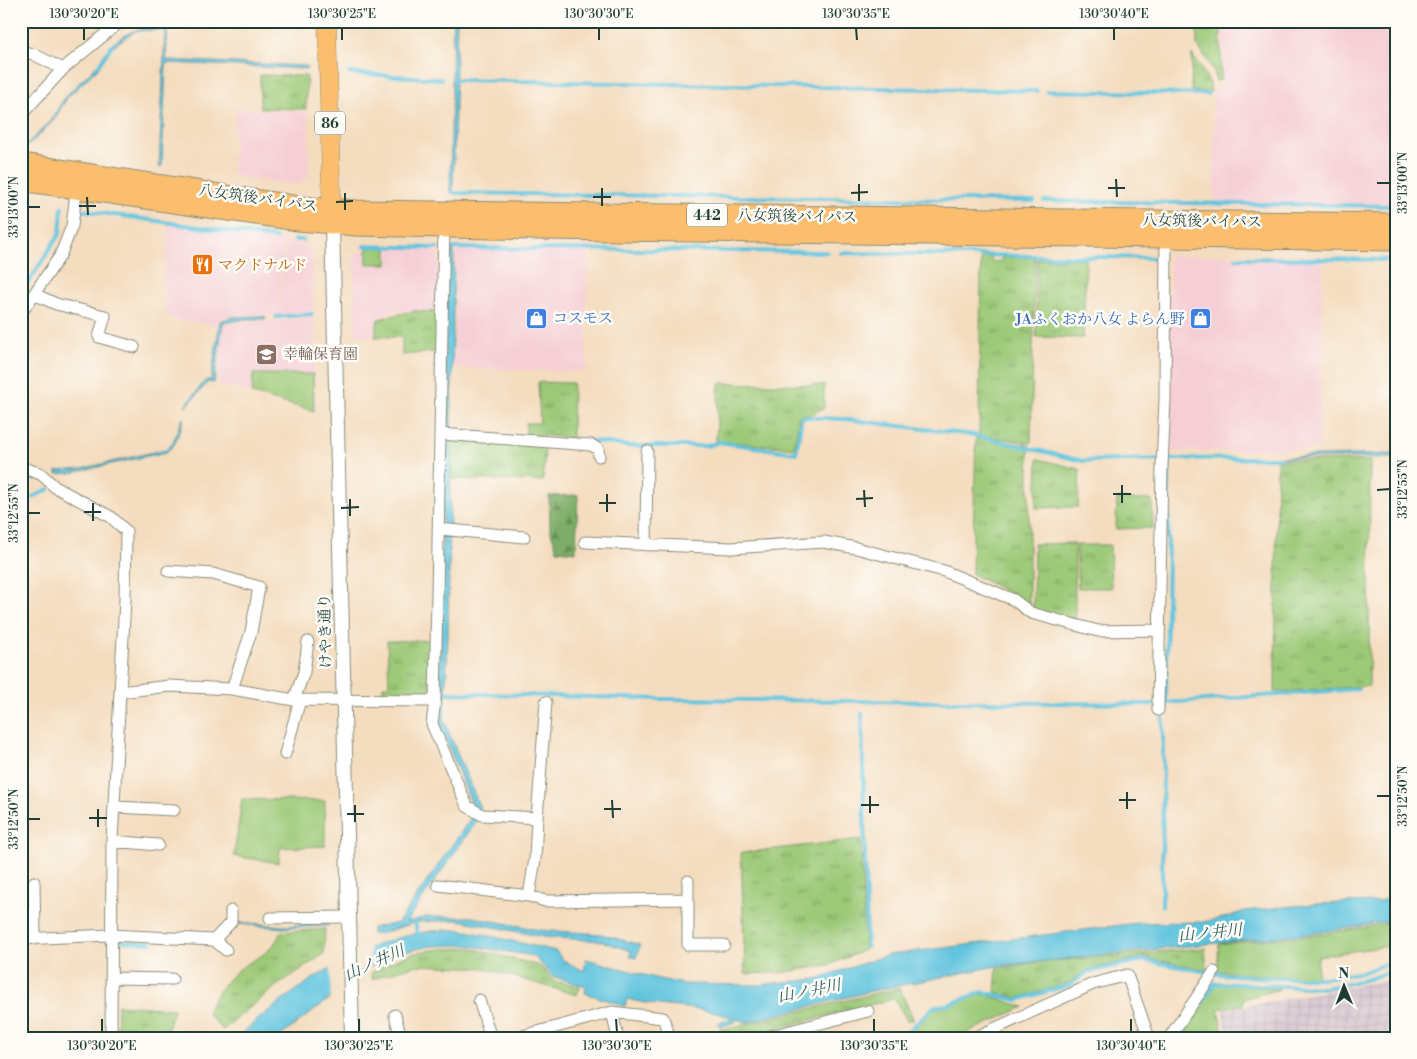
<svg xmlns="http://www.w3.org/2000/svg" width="1417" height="1059" viewBox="0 0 1417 1059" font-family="'Libre Bodoni','Noto Serif JP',serif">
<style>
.built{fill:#f6cfd6}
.industrial{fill:url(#industrial-grid)}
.grass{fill:url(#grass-tufts);stroke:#5e8356}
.forest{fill:url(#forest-firs);stroke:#4e754e}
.green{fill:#9cc977;stroke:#5e8356}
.water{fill:#60c4de;stroke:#408089}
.pier{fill:#f4dcbe}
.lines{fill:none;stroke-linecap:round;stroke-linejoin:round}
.stream{stroke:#60c4de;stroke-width:4}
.minor-casing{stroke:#8a8c79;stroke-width:13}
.tertiary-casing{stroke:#8a8c79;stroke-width:16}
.primary-casing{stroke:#8a8c79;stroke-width:19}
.trunk-casing{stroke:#8a8c79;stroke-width:21}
.minor{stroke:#fff;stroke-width:11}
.tertiary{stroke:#fff;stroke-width:14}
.primary{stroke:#fbbe6e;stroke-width:18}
.trunk{stroke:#fbbe6e;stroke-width:19}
.ticks{fill:none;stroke:#1f3d34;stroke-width:2}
.labels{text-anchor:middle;stroke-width:5;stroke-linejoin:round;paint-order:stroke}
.shield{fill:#fdfcf7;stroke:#62766e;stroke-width:1}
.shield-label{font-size:14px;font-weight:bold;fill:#1f3d34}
.street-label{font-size:15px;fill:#1f3d34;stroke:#fdfcf7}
.food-label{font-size:15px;fill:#c56008;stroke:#fdfcf7;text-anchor:start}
.shop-label{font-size:15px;fill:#366cbe;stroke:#fdfcf7;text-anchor:start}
.education-label{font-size:15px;fill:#785e54;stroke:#fdfcf7;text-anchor:start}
.water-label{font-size:16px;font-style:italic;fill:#2f5f5e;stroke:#fdfcf7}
.neatline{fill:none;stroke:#1f3d34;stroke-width:2}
.ticks-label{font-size:12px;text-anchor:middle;fill:#1f3d34}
</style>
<defs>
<pattern id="industrial-grid" width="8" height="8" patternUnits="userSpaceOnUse" patternTransform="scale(1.25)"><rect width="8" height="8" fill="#d1bdc9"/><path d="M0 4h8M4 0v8" fill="none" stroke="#b3a3ad"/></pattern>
<pattern id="grass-tufts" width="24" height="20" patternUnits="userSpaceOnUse" patternTransform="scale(1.25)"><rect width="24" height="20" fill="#9cc977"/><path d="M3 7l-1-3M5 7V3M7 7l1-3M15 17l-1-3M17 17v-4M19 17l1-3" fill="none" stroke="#7fa462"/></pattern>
<pattern id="forest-firs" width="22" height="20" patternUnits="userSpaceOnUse" patternTransform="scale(1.25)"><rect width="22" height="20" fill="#7dad68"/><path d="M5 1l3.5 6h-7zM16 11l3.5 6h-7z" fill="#668e56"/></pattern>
</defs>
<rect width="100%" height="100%" fill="#fdfcf7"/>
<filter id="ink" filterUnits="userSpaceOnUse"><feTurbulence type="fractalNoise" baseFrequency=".02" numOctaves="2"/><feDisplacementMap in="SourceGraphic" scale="10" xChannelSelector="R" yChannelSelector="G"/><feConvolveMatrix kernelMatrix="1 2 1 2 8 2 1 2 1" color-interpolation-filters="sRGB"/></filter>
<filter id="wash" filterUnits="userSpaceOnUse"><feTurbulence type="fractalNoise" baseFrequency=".0096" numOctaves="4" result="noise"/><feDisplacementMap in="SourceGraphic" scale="20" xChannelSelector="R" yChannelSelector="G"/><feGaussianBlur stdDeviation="1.12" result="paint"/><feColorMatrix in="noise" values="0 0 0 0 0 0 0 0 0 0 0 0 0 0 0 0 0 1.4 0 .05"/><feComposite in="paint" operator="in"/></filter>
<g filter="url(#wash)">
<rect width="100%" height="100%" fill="#f4dcbe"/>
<path class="built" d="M1223 21H1396V208L1215 206 1213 90 1223 84Z
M235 109 308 112 309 176 296 185 233 176Z
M169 224 284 240 276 315H237L221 318 215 325 176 320 167 315 164 283Z
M286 242 302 243 312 252 313 312 277 315Z
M456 246 588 247 586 371 454 368Z
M366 248V265H388V248L438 250 439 310 396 311 377 318 374 336H356L354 256Z
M1170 256H1323L1319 449 1166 452Z
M314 317 315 412 218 384 223 324Z"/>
<path class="industrial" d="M1396 975V1038H1227L1223 1010 1382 981Z"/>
<path class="grass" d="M1197 21H1221V80L1216 81 1212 68 1197 45Z
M1192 54 1210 83 1211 92 1191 91Z
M260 75 307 76 306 109 260 108Z
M981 256 991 257 992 262 1001 261 1002 257H1035L1031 443 979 435Z
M1037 259H1086L1083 338 1036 337Z
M414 311 438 312 436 352 402 355V337H375L378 319Z
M538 382 573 383 572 438 526 434V423H540Z
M719 383 824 385V408L810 415H800L794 448 716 441Z
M976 438 1029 445V609L1018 598 972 574Z
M451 439 545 447 543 481 452 479Z
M1038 459 1080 469 1078 507 1036 508Z
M1277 460 1370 461 1369 686 1275 692Z
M1117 499 1152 500 1153 528 1116 529Z
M1075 543V620L1033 610 1034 544Z
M1077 545H1110L1111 588H1078Z
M432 640 431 689 418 698 383 697V686L389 685 387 641Z
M861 839 865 950 829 965 780 973 745 974 741 853Z
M325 929 324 954 279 984 223 1030 207 1013C212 999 224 982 236 972 256 955 268 959 281 932Z
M470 948 540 966 554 981 580 987 577 995 483 968 417 965 372 979 371 973C410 950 426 949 470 948Z
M1205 948 1207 970 1142 957 1087 970 1069 983 1017 998 995 992 997 968 1038 962Z
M899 988 914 1020H907L894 999 770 1030 742 1031 741 1038 734 1037 719 1030Z
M118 1005 174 1009 165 1038H117Z"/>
<path class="forest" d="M578 495 576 552 557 550 550 530 549 496Z"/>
<path class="green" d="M367 247 387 248V264H367Z
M253 374H313L314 411 252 394Z
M242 799 325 801V846L280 848 279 863 234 856Z
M1396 922V945L1318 956 1317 977H1277L1217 971 1219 944 1324 934Z
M1216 983 1280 989 1243 999V1005L1218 1009 1224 1038H1180Z
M984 994 1024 1007 955 1038H906L912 1028 934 1009Z"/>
<path class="water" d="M166 21H168L166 60 307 66 306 69 166 63 162 166 159 167 165 30 135 31 109 49 108 47C130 31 136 26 165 29Z
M453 21H457L453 193 450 191Z
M99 63 101 65 67 98 53 121 28 146 27 144 50 122 65 97Z
M447 248H454L448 638 444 721 481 810 474 825 406 922 427 917H472L540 930 601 934 640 945 636 958 630 956 631 951 601 941 544 937 458 920 417 922 382 933 372 934V928L398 923 475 812 439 723Z
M259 316 266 317V319H247L223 323 214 383 208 382 186 407 185 406 206 380H211L220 321 233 317Z
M182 419H184L174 445 166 452 71 473 57 474V471L81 469 166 449 173 442Z
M1396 454V458H1280V457Z
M1396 896V920L1323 932 997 966 872 991 747 1022 737 1019 735 1022 720 1027 718 1023 733 1018C700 1005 662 1009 627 999L625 1006 585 993 586 987 552 976 534 956 465 945 432 946 397 953 371 967 278 1038H236C298 985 374 927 460 930 470 931 480 934 490 936 512 941 534 946 556 951L563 960 584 971 586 959 659 979 684 984 757 985 816 979 888 955 1137 923 1202 922 1228 917 1244 911 1315 904 1378 902Z
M237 922 283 926 328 923V926L283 928 238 924 229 932Z"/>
<path class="pier" d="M370 946V971L331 1002 330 966Z"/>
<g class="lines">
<path class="stream" d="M98 66 112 45
M349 73 441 79
M456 80 1037 91
M1047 91 1208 94
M454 193 1034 201
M1044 201 1396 206
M80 210 276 238
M295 240H303
M364 246 437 248
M454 248 827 252
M841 253 1161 258
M1236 258 1396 260
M21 294 60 233 62 207
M276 317 312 314
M591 441 629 446H707L719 442 796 453 802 417 843 419 974 435 1083 461 1169 459
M21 474 35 479
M21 512 29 499 49 489
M447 693 661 699 1151 704 1358 689
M1166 703 1169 459 1280 458
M862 714 867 947
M1162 906 1163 718
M415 922 418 937
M121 941 151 943
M901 1038 935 1006 947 1005 983 992 1017 1000 1070 985 1087 972 1142 960 1218 974 1270 978H1325L1364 972 1396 960
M1179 1038 1215 983 1325 988 1369 979 1396 969"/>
</g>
</g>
<g filter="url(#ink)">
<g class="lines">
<defs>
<path id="minor" d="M21 51 33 54 63 69
M21 115 63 69 121 21
M444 223 435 701 432 724 467 806 482 815 537 818 535 859 529 896
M34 294 56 304 105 316 99 337 134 347
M21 313 60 256 72 226 77 184
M440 434 591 445 598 449 599 456
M21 467 41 474 55 487 111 517 126 531 125 600 112 841 111 1038
M439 529 524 537
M585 542 731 548 824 542 856 548 944 571 1014 600 1031 613 1098 631 1159 630
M646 545 647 451
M168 571 213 574 259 587 251 632 232 689
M120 692 169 686 232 689 294 700 435 701
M294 700 304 672 308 642
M1158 710 1162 466 1165 399 1166 232
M285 754 300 700
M115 807 174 810
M537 818 546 702
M112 841 158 845
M688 881V899
M34 882 35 939
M438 885 529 896 545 901 688 899V945H724
M270 918 349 917
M21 939 110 935 214 940 231 922V911
M214 940 226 950
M111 978 172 979
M479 1000 491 1038
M612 1012 618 1038
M395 1015 401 1038
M515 1038 612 1012 663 1018 670 1038
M763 1038 868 1011
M974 1038 1093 984 1127 975 1149 1038
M1169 1038 1214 972"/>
<path id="tertiary" d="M332 224 352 1038"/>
<path id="primary" d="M327 21 332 223"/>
<path id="trunk" d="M21 163 299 206 357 210 1396 223
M21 181 298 221 356 226 540 230 1396 241"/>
</defs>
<use href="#minor" class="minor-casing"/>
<use href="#tertiary" class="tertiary-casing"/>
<use href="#primary" class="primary-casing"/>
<use href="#trunk" class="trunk-casing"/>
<use href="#minor" class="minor"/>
<use href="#tertiary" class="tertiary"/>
<use href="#primary" class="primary"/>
<use href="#trunk" class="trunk"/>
</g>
</g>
<path class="ticks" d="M84 28V40M342 28V40M599 28V40M856 28 857 40M1114 28V40M1116 179 1117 197M1377 183H1390M859 184V201M602 188V206M1108 188H1125M345 193V210M851 193 868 192M87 197 88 215M593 197H611M336 202 353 201M79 206H96M28 207H40M1122 485V503M864 490 865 507M1377 490 1390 489M607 494V512M1113 494H1131M350 499V516M856 499 873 498M93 503V521M599 503H616M341 508 359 507M84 512H101M28 513H40M1127 792V809M870 796V813M1377 796H1390M612 800 613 818M1119 800H1136M355 805V822M861 805H879M98 809V827M604 809H621M347 814H364M89 818H107M28 819H40M102 1019V1032M359 1019V1032M616 1019 617 1032M874 1019V1032M1131 1019V1032"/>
<defs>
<symbol id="restaurant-square" viewBox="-11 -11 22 22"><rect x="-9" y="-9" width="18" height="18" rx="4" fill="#e8710a" stroke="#fdfcf7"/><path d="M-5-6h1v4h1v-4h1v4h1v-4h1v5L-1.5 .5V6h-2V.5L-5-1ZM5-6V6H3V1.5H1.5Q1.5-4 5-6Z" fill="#fff"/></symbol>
<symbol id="shop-square" viewBox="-11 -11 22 22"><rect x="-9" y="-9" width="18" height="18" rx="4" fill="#3f7fe0" stroke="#fdfcf7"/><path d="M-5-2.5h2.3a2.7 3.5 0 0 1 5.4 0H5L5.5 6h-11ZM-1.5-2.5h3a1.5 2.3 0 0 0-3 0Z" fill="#fff"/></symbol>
<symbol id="school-square" viewBox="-11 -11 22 22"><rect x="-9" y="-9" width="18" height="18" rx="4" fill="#8d6e63" stroke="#fdfcf7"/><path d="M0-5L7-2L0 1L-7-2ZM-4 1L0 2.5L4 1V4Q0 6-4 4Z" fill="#fff"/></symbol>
</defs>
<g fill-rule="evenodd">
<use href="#restaurant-square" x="190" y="252" width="25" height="25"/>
<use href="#shop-square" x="524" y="306" width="25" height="25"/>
<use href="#shop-square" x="1188" y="306" width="25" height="25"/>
<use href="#school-square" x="254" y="342" width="25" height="25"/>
</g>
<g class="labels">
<g class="shield">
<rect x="315" y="111.5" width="30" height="23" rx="4"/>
<rect x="687" y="203.5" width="40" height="23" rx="4"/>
</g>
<g class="shield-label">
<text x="330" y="128">86</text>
<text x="707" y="220">442</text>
</g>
<g class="street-label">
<text transform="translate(258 198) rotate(8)" y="5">八女筑後バイパス</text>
<text transform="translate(797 216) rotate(1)" y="5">八女筑後バイパス</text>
<text transform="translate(1202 221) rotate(1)" y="5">八女筑後バイパス</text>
<text transform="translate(325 631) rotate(-91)" y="5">けやき通り</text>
</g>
<g class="food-label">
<text x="218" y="270">マクドナルド</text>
</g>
<g class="shop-label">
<text x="553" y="323">コスモス</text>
<text x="1185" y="324" text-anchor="end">JAふくおか八女 よらん野</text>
</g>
<g class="education-label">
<text x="283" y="359">幸輪保育園</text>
</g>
<g class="water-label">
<text transform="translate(1210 932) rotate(-6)" y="6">山ノ井川</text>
<text transform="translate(374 962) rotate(-24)" y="6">山ノ井川</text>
<text transform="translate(809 990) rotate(-11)" y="6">山ノ井川</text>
</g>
</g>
<rect width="1417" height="1059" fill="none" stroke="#fdfcf7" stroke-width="55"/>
<g transform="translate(1344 986) rotate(359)" stroke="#fdfcf7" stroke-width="4" paint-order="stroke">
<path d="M0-4L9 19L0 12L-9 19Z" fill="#1f3d34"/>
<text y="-8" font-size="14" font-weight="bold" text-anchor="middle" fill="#1f3d34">N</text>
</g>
<rect x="28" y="28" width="1362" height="1004" class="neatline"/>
<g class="ticks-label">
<text x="84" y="18">130°30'20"E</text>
<text x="342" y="18">130°30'25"E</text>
<text x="599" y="18">130°30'30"E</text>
<text x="856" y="18">130°30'35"E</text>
<text x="1114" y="18">130°30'40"E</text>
<text transform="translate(1403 183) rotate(-90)" y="4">33°13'00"N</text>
<text transform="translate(14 207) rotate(-90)" y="4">33°13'00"N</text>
<text transform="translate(1403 489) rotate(-90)" y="4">33°12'55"N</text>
<text transform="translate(14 513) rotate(-90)" y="4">33°12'55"N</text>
<text transform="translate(1403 796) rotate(-90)" y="4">33°12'50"N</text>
<text transform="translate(14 819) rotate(-90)" y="4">33°12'50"N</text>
<text x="102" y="1050">130°30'20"E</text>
<text x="359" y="1050">130°30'25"E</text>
<text x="617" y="1050">130°30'30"E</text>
<text x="874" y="1050">130°30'35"E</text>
<text x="1131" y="1050">130°30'40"E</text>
</g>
</svg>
